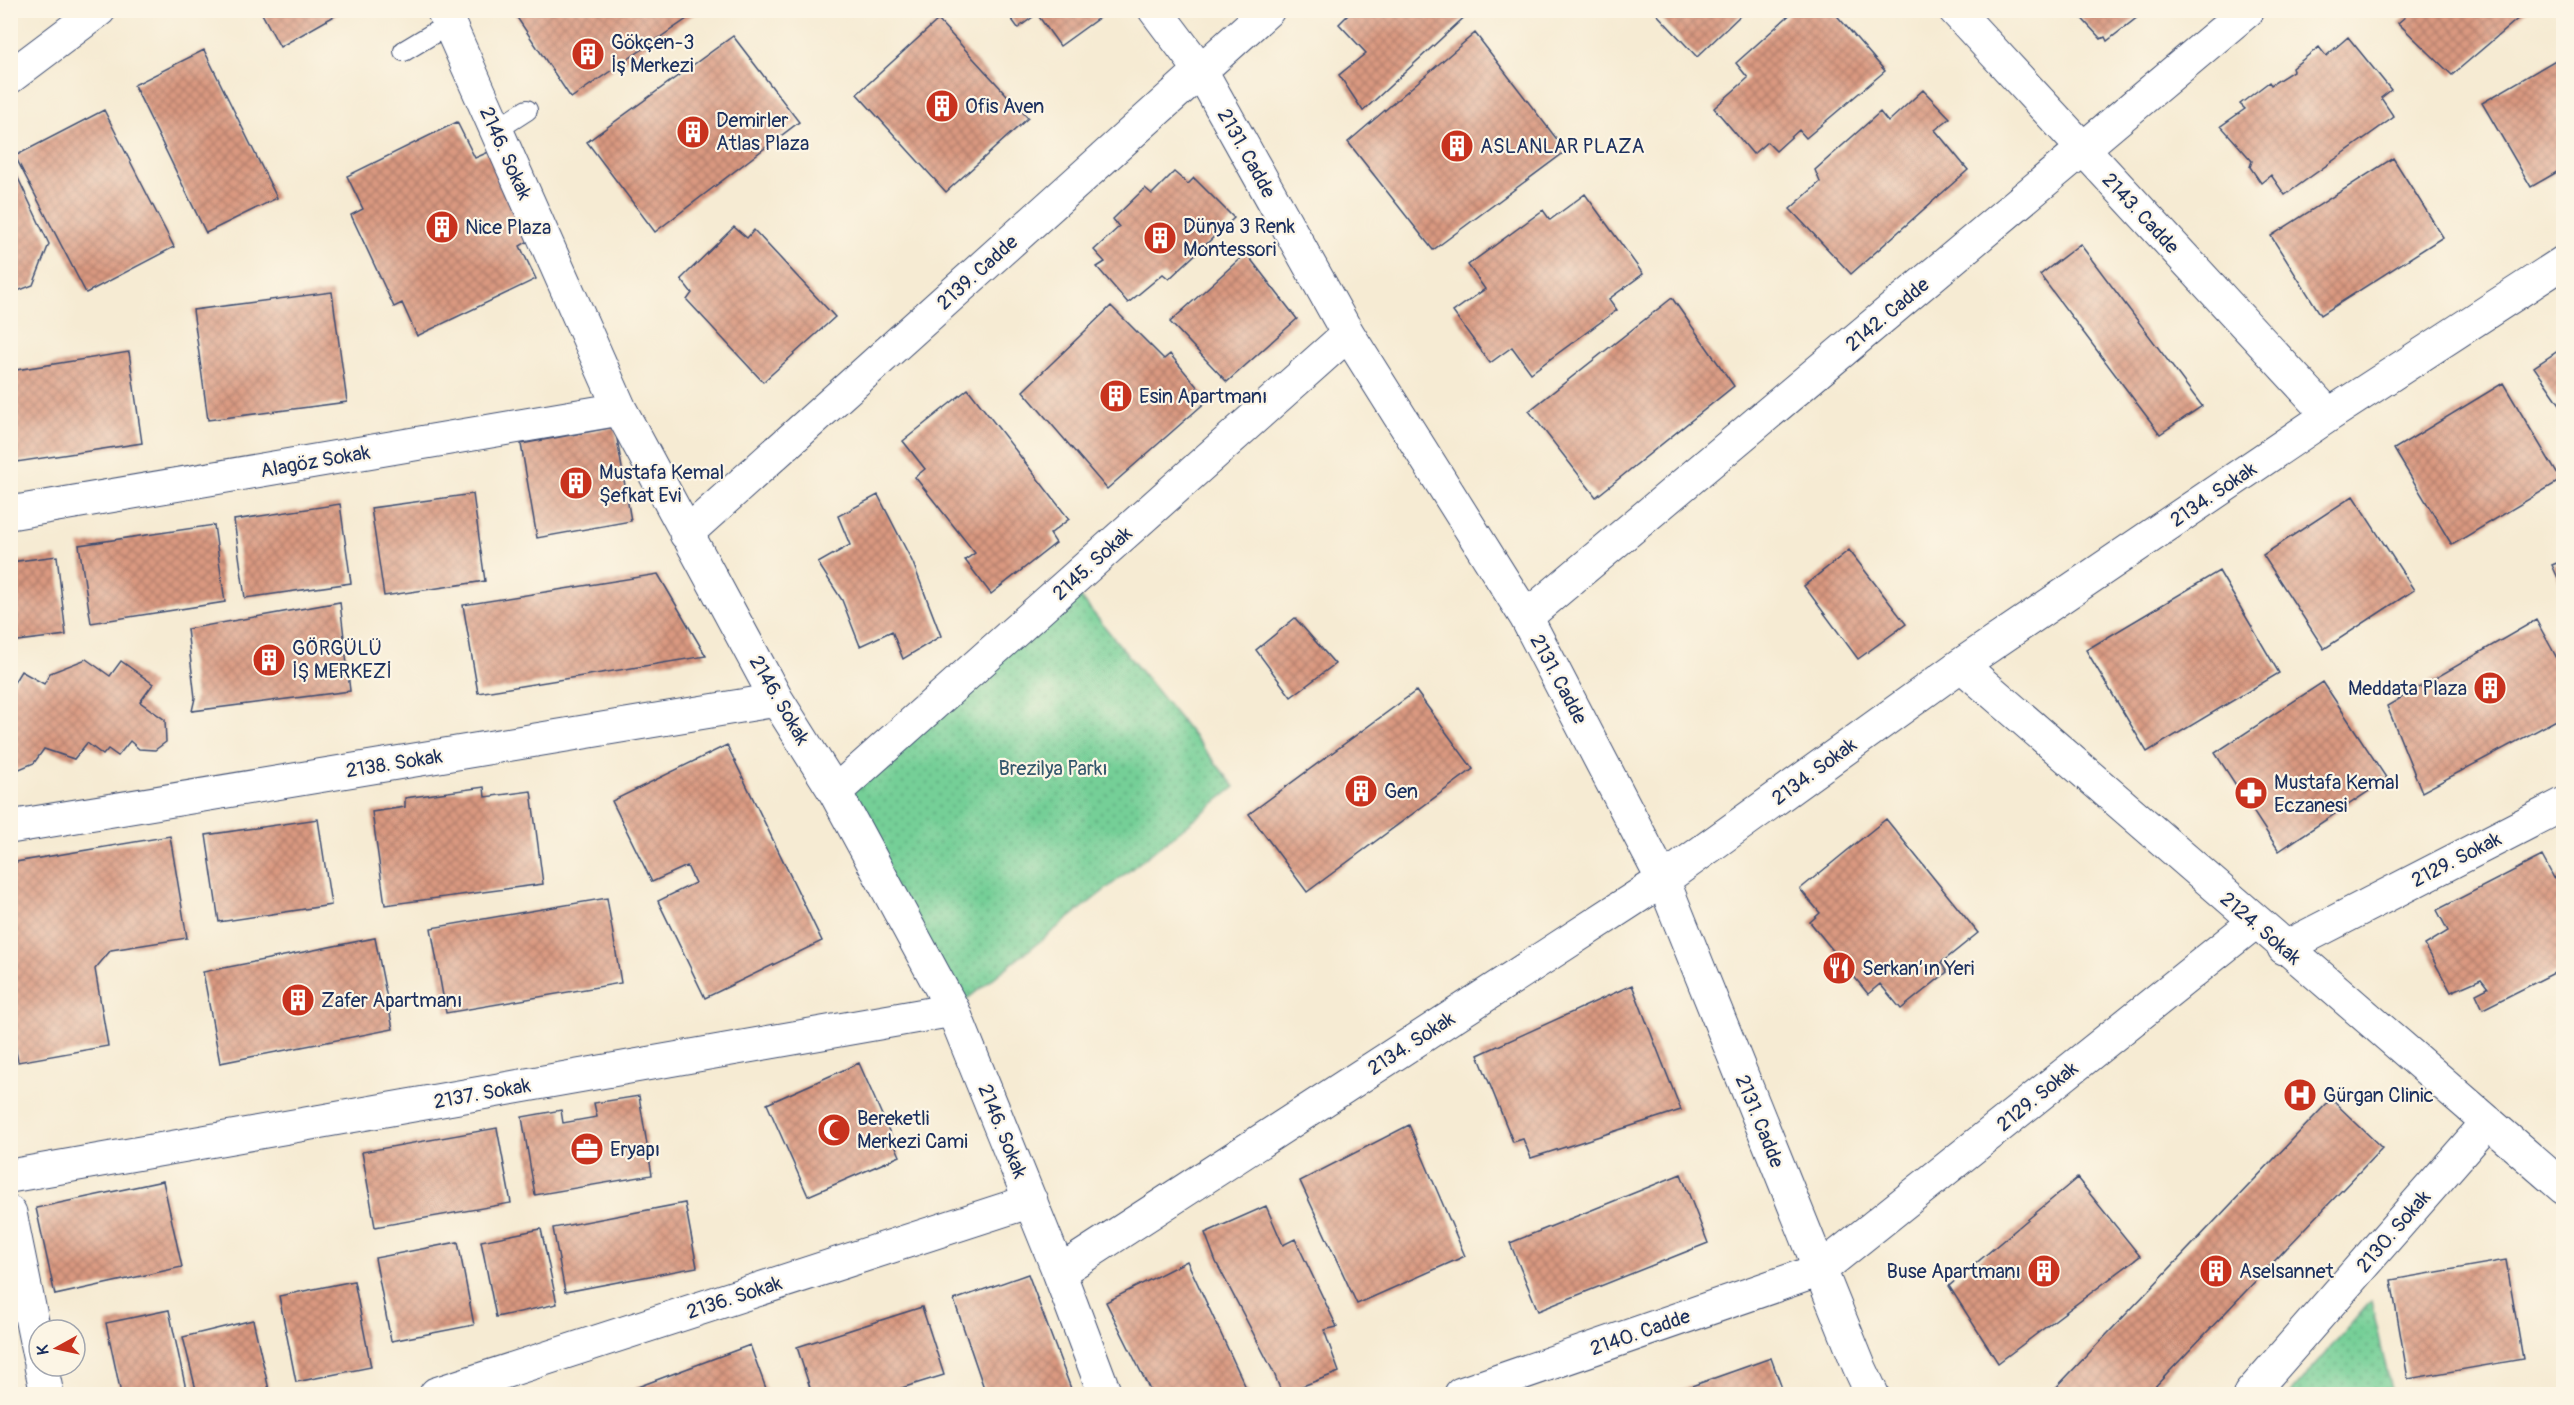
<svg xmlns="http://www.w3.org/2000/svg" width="2574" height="1405" viewBox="0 0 2574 1405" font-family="Pangolin,sans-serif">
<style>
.park{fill:url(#park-dots);stroke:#487f7a;stroke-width:1.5}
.building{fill:url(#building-cross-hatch)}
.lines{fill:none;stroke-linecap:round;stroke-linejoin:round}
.lane-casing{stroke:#3c4b70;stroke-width:22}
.street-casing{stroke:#3c4b70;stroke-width:35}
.lane{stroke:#fff;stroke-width:20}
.street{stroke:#fff;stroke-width:33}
.labels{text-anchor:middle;stroke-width:4.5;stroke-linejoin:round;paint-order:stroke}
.poi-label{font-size:20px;fill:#1b2f5e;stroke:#fcf5e5;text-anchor:start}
.street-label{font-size:20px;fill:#1b2f5e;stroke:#fcf5e5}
.park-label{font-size:20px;fill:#32576c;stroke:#fcf5e5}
</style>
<defs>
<pattern id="park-dots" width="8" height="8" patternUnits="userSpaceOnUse" patternTransform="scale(1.5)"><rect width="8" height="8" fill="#75cf97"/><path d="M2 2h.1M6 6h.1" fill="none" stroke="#5fa87e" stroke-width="1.8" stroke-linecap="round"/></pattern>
<pattern id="building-cross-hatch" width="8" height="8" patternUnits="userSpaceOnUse" patternTransform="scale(1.5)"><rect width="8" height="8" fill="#da9980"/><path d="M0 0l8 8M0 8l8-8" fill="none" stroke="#b07d6c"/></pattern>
</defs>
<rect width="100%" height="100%" fill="#fcf5e5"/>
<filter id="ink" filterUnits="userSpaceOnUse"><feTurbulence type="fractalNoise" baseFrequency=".0167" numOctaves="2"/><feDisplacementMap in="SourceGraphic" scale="12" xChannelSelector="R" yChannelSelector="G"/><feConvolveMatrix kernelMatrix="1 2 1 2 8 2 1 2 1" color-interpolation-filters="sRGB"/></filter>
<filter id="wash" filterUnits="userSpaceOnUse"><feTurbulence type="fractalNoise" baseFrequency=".008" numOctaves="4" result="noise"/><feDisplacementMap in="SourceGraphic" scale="24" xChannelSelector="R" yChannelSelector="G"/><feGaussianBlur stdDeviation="1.35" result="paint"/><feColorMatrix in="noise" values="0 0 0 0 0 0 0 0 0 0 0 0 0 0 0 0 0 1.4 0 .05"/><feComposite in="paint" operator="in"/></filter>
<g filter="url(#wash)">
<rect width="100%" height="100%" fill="#f6ebd3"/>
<path class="park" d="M1069 583 1235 787 953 1010 835 792Z
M2371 1301 2392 1394H2290Z"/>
<g id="blocks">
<path class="building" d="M260 10H345L280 47Z
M512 10H700L571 98Z
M1005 10H1096L1100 17 1060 46 1037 14 1018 28Z
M1353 10H1472L1363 111 1339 75 1366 53 1339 24Z
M1653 10H1746L1697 57Z
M1795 10H1832L1885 71 1806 138 1799 130 1776 151 1767 142 1753 154 1714 108 1748 78 1736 63Z
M2074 10H2136L2139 16 2107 41 2105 37 2101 39Z
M2399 10H2528L2452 75 2398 23 2405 17Z
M938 20 1028 118 946 192 857 94Z
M1475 33 1566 151 1433 250 1348 142Z
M733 36 799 122 655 232 587 142Z
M2348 37 2391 90 2381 98 2394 117 2285 195 2271 175 2261 183 2250 167 2252 161 2221 126 2245 109 2240 104 2269 82 2271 85 2293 71 2292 68 2319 47 2326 56Z
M204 50 277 198 206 233 134 85Z
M2564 55V168L2531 187 2482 103Z
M1923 90 1950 118 1935 130 1968 170 1851 274 1790 209 1820 182 1815 170 1880 112 1888 122Z
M104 110 174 247 86 293 15 156Z
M457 122 475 158 491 151 532 239 520 246 536 279 417 336 402 303 394 307 351 215 363 209 347 176Z
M2393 158 2443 237 2321 315 2271 236Z
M10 161 49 244 33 285 10 294Z
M1174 172 1188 184 1194 178 1234 218 1169 279 1163 274 1128 303 1097 267 1105 262 1094 250 1119 227 1113 219 1145 188 1152 194Z
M1585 194 1643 274 1609 299 1617 310 1531 373 1512 347 1490 363 1453 312 1485 289 1468 265 1543 210 1550 220Z
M734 227 747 238 754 230 835 317 763 382 687 300 692 293 681 279Z
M2080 244 2202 406 2160 434 2040 275Z
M1246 253 1297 319 1227 382 1170 322Z
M332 292 347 402 208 420 193 310Z
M1672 298 1734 386 1596 497 1529 411Z
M1111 306 1164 359 1170 354 1208 400 1107 489 1023 391Z
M2564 347V410L2534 367Z
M129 352 142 443 10 463V371Z
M2503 383 2561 480 2452 545 2394 449Z
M968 389 1069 519 1050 534 1056 543 991 594 965 560 975 553 915 477 925 469 903 441Z
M615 427 631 521 537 538 521 444Z
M473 494 485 581 384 596 371 508Z
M878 495 913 563 941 636 903 659 892 631 860 646 842 600 818 563 850 545 838 516Z
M2353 496 2414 590 2324 649 2263 555Z
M340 504 351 583 245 598 234 520Z
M214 525 225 602 91 623 79 545Z
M1849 550 1906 624 1858 659 1804 586Z
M57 556 66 635 10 642V562Z
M2564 560V591L2552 565Z
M2219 571 2279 673 2147 752 2086 650Z
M658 574 706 656 478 693 463 605Z
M340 602 350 691 192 711 195 698 187 629Z
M1295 618 1335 664 1291 697 1256 650Z
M2536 620 2564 671V716L2422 792 2387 706Z
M86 659 110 676 121 661 153 684 140 702 165 720 166 742 155 750 139 749 130 741 118 756 108 749 103 755 87 743 74 759 44 749 34 763 17 770 10 769V689L21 671 44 684 50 673Z
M2323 682 2387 779 2279 851 2215 753Z
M1416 691 1473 769 1307 892 1249 814Z
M727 745 822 941 705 998 658 901 695 883 687 866 652 882 612 801Z
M484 787 485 797 531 791 543 884 385 905 372 812 405 807V798Z
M318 819 331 905 219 922 206 835Z
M1886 819 1978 933 1941 963 1947 972 1901 1009 1880 984 1868 994 1810 922 1820 913 1800 889Z
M170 836 187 938 111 950 95 969 108 1046 18 1062 10 1019V863Z
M2542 856 2554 878 2564 873V968L2483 1009 2476 994 2488 988 2481 979 2451 992 2425 945 2448 931 2437 910Z
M607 898 621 983 446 1013 431 928Z
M375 938 393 1029 220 1063 203 972Z
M1632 985 1681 1110 1531 1158 1523 1139 1513 1142 1478 1055Z
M859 1063 900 1156 808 1196 767 1104Z
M639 1096 652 1175 535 1195 522 1117 561 1110 563 1123 597 1117 594 1103Z
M2331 1099 2382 1148 2148 1394H2050Z
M1409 1125 1465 1256 1357 1304 1300 1181Z
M497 1128 511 1203 375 1227 362 1152Z
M1681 1174 1708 1243 1538 1311 1510 1243Z
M2077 1178 2140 1256 1998 1363 1949 1286Z
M163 1181 182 1267 55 1295 36 1208Z
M685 1203 697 1267 565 1292 553 1228Z
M1266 1206 1283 1245 1295 1239 1337 1327 1324 1330 1339 1372 1282 1394 1274 1373 1216 1262 1205 1233Z
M541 1229 557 1304 496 1317 481 1241Z
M458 1242 474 1325 391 1341 375 1258Z
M2506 1260 2523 1359 2408 1379 2391 1280Z
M1187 1261 1249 1394H1152L1106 1302Z
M1028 1274 1073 1394H986L954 1300Z
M354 1281 371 1367 296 1382 279 1296Z
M922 1307 944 1375 882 1394H812L797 1347Z
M169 1310 187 1394H121L106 1323Z
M253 1320 270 1394H197L183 1337Z
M750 1345 768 1394H637L635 1388Z
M1771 1358 1784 1394H1669Z"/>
</g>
</g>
<g filter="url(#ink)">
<use href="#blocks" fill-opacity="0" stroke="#3c4b70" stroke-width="1.5"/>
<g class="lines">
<defs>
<path id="lane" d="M404 51 449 24
M496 130 527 110"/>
<path id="street" d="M443 10 620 409 777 700 835 792 953 1010 1059 1272 1105 1394
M1155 10 1201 71 1348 334 1526 617 1663 880 1859 1366 1872 1394
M1955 10 2329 415
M10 77 99 10
M10 513 620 409
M686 534 1268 10
M1526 617 2248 10
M1961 665 2564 1188
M835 792 1348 334
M10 827 777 700
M2284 948 2564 804
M10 1176 953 1010
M10 1213 39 1356
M1059 1272 1663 880 1961 665 2329 415 2564 262
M41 1366 47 1394
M436 1394 1031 1201
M1461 1394 1820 1270 2255 922
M2250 1394 2488 1122"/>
</defs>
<use href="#lane" class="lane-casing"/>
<use href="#street" class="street-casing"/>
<use href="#lane" class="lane"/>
<use href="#street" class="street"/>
</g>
</g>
<defs>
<symbol id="building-disc" viewBox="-11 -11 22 22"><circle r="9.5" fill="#c8321e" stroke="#fcf5e5"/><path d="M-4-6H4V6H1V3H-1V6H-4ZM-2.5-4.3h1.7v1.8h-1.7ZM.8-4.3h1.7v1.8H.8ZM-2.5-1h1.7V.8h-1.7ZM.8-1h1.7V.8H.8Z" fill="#fff"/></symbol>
<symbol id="pharmacy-disc" viewBox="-11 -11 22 22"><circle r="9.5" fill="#c8321e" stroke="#fcf5e5"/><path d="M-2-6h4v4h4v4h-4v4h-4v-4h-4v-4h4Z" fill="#fff"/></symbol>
<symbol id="restaurant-disc" viewBox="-11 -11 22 22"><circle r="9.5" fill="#c8321e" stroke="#fcf5e5"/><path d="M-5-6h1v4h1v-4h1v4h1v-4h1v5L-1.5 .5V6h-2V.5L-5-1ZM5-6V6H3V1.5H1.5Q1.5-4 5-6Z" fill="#fff"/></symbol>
<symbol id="hospital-disc" viewBox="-11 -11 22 22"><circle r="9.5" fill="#c8321e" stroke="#fcf5e5"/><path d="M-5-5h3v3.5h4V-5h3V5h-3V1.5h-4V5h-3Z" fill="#fff"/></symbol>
<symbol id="mosque-disc" viewBox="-11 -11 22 22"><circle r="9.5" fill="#c8321e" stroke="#fcf5e5"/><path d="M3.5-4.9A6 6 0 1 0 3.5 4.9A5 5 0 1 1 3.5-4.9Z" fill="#fff"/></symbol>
<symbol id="office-disc" viewBox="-11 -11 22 22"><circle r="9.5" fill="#c8321e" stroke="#fcf5e5"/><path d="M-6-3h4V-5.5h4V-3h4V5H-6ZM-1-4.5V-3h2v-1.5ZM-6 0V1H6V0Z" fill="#fff"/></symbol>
</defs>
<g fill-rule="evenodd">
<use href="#building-disc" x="569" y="35" width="38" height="38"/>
<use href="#building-disc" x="923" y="87" width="38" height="38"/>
<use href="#building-disc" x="674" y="113" width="38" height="38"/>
<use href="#building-disc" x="1438" y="127" width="38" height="38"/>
<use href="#building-disc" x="423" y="208" width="38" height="38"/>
<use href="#building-disc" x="1141" y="219" width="38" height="38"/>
<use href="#building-disc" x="1097" y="377" width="38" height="38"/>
<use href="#building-disc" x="557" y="464" width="38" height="38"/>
<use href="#building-disc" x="250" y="641" width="38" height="38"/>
<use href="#building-disc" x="2471" y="669" width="38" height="38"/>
<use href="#building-disc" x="1342" y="772" width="38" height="38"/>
<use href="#pharmacy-disc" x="2232" y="774" width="38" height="38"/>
<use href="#restaurant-disc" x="1820" y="949" width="38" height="38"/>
<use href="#building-disc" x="279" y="981" width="38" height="38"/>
<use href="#hospital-disc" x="2281" y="1076" width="38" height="38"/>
<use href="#mosque-disc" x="815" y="1111" width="38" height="38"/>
<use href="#office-disc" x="568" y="1130" width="38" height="38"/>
<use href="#building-disc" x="2025" y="1252" width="38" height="38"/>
<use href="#building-disc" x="2197" y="1252" width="38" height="38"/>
</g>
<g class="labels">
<g class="poi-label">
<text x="611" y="49">Gökçen-3<tspan x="611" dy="23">İş Merkezi</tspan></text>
<text x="965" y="113">Ofis Aven</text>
<text x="716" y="127">Demirler<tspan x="716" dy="23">Atlas Plaza</tspan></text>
<text x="1480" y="153">ASLANLAR PLAZA</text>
<text x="1183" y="233">Dünya 3 Renk<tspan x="1183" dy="23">Montessori</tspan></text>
<text x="465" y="234">Nice Plaza</text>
<text x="1139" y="403">Esin Apartmanı</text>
<text x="599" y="479">Mustafa Kemal<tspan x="599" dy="23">Şefkat Evi</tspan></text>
<text x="292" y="655">GÖRGÜLÜ<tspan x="292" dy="23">İŞ MERKEZİ</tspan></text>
<text x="2467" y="695" text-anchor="end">Meddata Plaza</text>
<text x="2274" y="789">Mustafa Kemal<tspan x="2274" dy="23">Eczanesi</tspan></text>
<text x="1384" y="798">Gen</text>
<text x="1862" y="975">Serkan’ın Yeri</text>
<text x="321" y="1007">Zafer Apartmanı</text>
<text x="2323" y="1102">Gürgan Clinic</text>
<text x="857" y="1125">Bereketli<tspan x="857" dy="23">Merkezi Cami</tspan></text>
<text x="610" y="1156">Eryapı</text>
<text x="2021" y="1278" text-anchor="end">Buse Apartmanı</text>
<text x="2239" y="1278">Aselsannet</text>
</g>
<g class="street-label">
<text transform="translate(506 153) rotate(66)" y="7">2146. Sokak</text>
<text transform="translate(1247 153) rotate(61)" y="7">2131. Cadde</text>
<text transform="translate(2141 213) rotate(47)" y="7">2143. Cadde</text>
<text transform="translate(977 272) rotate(-42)" y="7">2139. Cadde</text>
<text transform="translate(1887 314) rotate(-40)" y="7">2142. Cadde</text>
<text transform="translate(315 461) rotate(-10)" y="7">Alagöz Sokak</text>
<text transform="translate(2213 494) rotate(-34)" y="7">2134. Sokak</text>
<text transform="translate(1092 563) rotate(-42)" y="7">2145. Sokak</text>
<text transform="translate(1559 679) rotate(62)" y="7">2131. Cadde</text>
<text transform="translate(780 700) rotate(60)" y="7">2146. Sokak</text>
<text transform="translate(394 763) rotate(-9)" y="7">2138. Sokak</text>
<text transform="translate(1814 771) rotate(-36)" y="7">2134. Sokak</text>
<text transform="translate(2456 859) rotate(-27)" y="7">2129. Sokak</text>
<text transform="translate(2261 928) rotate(41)" y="7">2124. Sokak</text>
<text transform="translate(1411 1043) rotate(-33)" y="7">2134. Sokak</text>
<text transform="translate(482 1093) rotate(-10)" y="7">2137. Sokak</text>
<text transform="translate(2037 1096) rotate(-39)" y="7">2129. Sokak</text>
<text transform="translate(1760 1121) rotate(68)" y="7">2131. Cadde</text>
<text transform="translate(1003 1131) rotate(68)" y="7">2146. Sokak</text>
<text transform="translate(2393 1231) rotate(-49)" y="7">2130. Sokak</text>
<text transform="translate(734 1297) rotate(-18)" y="7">2136. Sokak</text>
<text transform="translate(1640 1332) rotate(-19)" y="7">2140. Cadde</text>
</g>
<g class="park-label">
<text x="1053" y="775">Brezilya Parkı</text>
</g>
</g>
<rect width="2574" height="1405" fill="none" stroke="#fcf5e5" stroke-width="36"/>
<g transform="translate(57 1348) rotate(262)"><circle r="28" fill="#fcf5e5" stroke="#a2a6af" stroke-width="1.5"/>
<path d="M0-4.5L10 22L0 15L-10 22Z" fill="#c8321e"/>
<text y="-9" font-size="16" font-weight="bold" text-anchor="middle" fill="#1b2f5e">K</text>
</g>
</svg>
